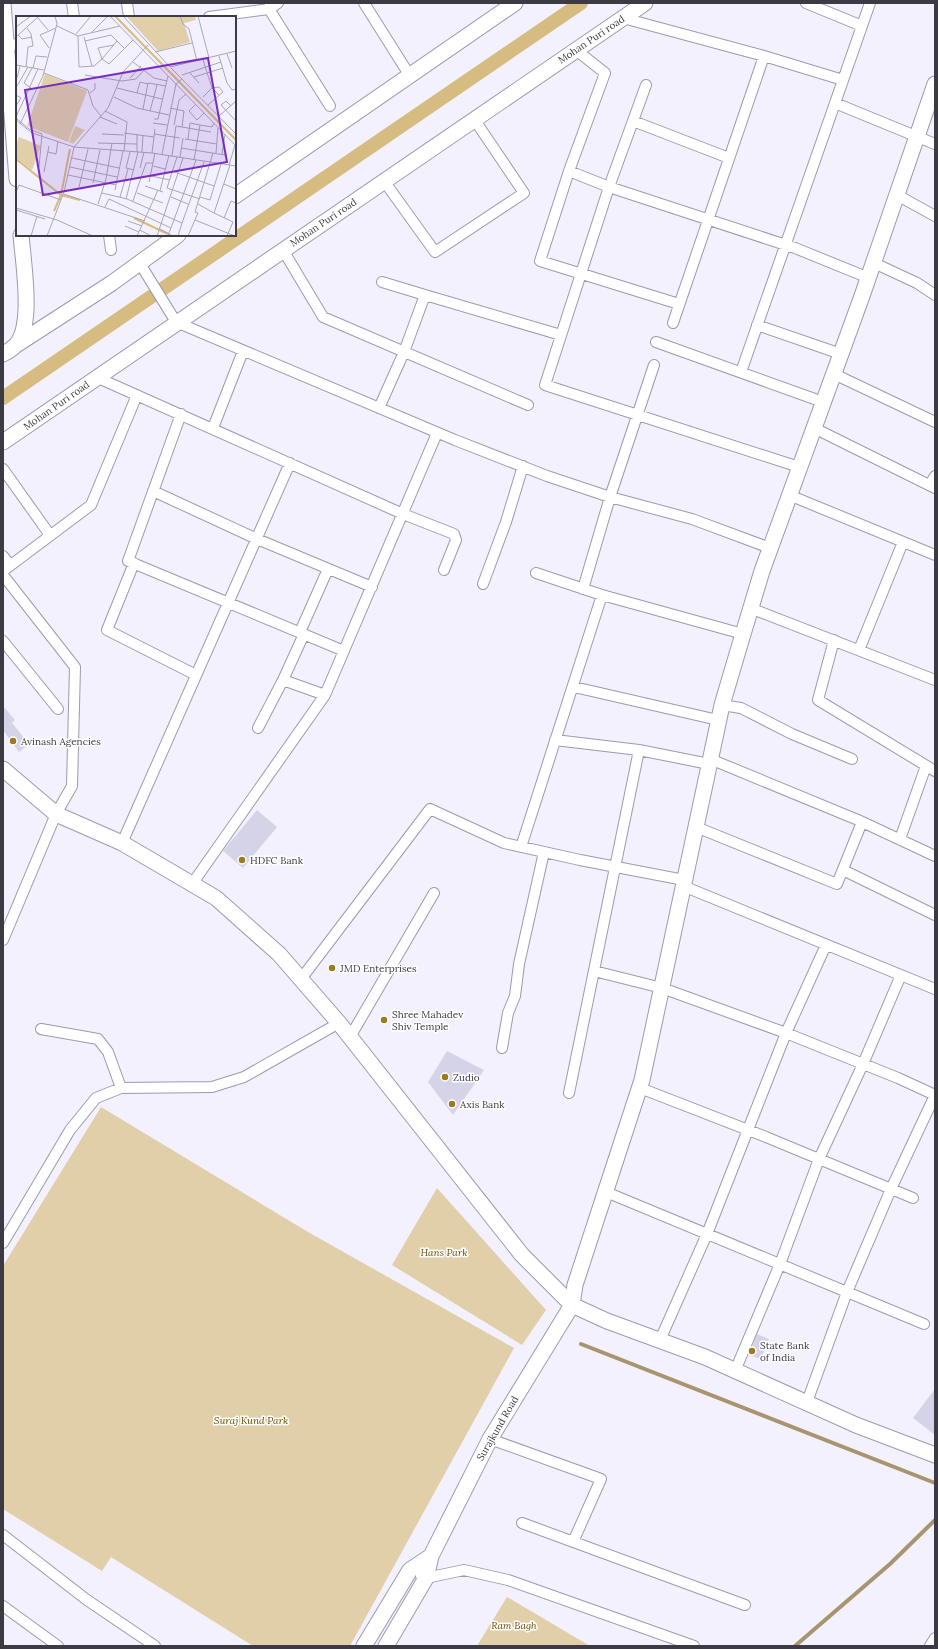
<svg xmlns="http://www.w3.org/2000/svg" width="938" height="1649" viewBox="0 0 938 1649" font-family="Lora,serif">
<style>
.green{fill:#e0cfa8}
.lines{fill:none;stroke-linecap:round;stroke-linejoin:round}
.stream{stroke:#a8956e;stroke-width:4}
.canal{stroke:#d6bc81;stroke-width:14}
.building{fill:#d5d3e7}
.street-casing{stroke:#9d9aad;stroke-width:12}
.secondary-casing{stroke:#9d9aad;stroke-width:17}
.street{stroke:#fff;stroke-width:10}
.secondary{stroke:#fff;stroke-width:15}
.poi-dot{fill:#9b7a24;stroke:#fff;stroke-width:1.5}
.labels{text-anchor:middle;stroke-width:3;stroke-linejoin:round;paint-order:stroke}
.street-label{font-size:10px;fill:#3c3b43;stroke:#fff}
.poi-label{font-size:10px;fill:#3c3b43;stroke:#fff;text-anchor:start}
.park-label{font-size:10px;font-style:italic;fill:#674e00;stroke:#fff}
.inset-river{fill:none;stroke:#d6bc81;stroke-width:2}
.inset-road{fill:none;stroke:#aaa8b3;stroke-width:1}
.view{fill:#7b2cbf;fill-opacity:0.15;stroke:#7b2cbf;stroke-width:2}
.inset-edge{fill:none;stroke:#3c3b43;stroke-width:2}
</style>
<rect width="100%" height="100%" fill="#f3f1fe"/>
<path class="green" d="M101 1107 308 1232 514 1348 350 1646H253L111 1557 102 1571 3 1509V1266Z
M437 1188 546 1310 522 1345 392 1265Z
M507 1597 590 1646H477Z"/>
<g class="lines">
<path class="stream" d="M581 1344 935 1483
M795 1646 890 1564 935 1520"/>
<path class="canal" d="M3 398 581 3"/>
</g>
<path class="building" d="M3 706 15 720 12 723 29 744 19 752 3 730Z
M257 810 277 827 243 868 223 851Z
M447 1051 484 1070 453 1115 428 1082Z
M757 1334 769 1339 761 1359 749 1355Z
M935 1389V1435L913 1418Z"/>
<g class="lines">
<defs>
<path id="street" d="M72 3 74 17
M127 3 129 17
M270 3 269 9 330 106
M364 3 410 76
M806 3 862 26
M209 17 269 9 278 3
M623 18 764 56 843 80
M7 46 17 44
M646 85 609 187 545 385 799 467
M835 103 935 144
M633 121 729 158
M569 171 605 73 576 50
M384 181 435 252 524 193 474 119
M897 195 935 216
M109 235 111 250
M283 250 323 317 528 405
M139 262 176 322 455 440 547 476 610 497 692 519 770 548
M874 263 917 283 935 295
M382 282 425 295
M679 304 540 261 569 171 609 187 795 248 869 278
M673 323 764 56
M757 325 841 354
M656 342 823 402
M741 372 870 3
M834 374 935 422
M96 377 403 514 454 534 456 540 444 570
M379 408 404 352 425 295 561 335
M181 414 128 561 344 651
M213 428 243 351
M814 428 935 488
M3 469 50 535
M930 485 935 476
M153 491 257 539 372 587
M789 495 935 555
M3 556 10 565
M134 563 107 630 196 675
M3 571 91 505 137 395
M536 573 602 595 743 634
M3 575 75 667 72 786 56 814 3 940
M483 584 506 522 523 466
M583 589 610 497 654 365
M750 608 935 680
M300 632 328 569
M304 634 283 680 325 695
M834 640 818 700 935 771
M3 641 58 709
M859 650 903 542
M574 687 718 720
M722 705 741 708 792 734 852 759
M258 728 283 680
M555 740 639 750 709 764
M710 759 858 820 935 856
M696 827 837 884 862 822
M900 839 926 766
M122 843 290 463
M521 847 602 595
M843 870 935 915
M192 884 325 695 437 433
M683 886 935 989
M594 971 662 988 786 1033 898 1078 935 1095
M301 979 430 809 504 843 580 860 684 880
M41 1029 98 1039 108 1052 121 1088
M350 1037 434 893
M502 1048 508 1013 515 996 519 964 544 852
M640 1088 766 1137 913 1198
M569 1093 639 750
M606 1192 924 1324
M3 1243 70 1130 96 1098 121 1088 212 1087 244 1077 339 1023
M660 1340 707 1234 786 1033 826 945
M735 1371 780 1264 819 1159 863 1064 901 975
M807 1402 847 1292 891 1189 935 1095
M490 1439 601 1479 573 1542
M522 1523 745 1605
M3 1535 87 1600 155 1646
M421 1576 426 1578 464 1570 508 1580 694 1646
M3 1606 58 1646
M930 1646 935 1638"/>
<path id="secondary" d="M3 3 17 179
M235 196 515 3
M16 345 112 283 178 235
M3 354C7 352 12 349 16 345 34 326 23 261 21 235
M3 442 645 3
M3 769 56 814 122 843 216 898 279 954 339 1023 522 1255 572 1305 607 1321 705 1357 856 1425 935 1455
M364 1646 410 1570 431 1556
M386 1646 426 1578 431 1556 490 1439 572 1305 575 1285 642 1080 722 705 743 634 762 571 862 296 935 84"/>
</defs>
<use href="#street" class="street-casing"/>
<use href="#secondary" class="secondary-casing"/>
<use href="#street" class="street"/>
<use href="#secondary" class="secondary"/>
</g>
<g class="poi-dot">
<circle cx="13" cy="741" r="4"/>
<circle cx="242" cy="860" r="4"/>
<circle cx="332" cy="968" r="4"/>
<circle cx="384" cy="1020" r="4"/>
<circle cx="445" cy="1077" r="4"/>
<circle cx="452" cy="1104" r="4"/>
<circle cx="752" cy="1351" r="4"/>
</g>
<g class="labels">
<g class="street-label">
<text transform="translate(591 39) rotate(-34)" y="4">Mohan Puri road</text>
<text transform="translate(323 222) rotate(-34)" y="4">Mohan Puri road</text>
<text transform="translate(56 405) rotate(-35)" y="4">Mohan Puri road</text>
<text transform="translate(497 1428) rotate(-60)" y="4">Surajkund Road</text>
</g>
<g class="poi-label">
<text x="21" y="745">Avinash Agencies</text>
<text x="250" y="864">HDFC Bank</text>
<text x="340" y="972">JMD Enterprises</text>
<text x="392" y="1018">Shree Mahadev<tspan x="392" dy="12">Shiv Temple</tspan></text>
<text x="453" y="1081">Zudio</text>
<text x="460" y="1108">Axis Bank</text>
<text x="760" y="1349">State Bank<tspan x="760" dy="12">of India</tspan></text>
</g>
<g class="park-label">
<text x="444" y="1256">Hans Park</text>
<text x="251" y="1424">Suraj Kund Park</text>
<text x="514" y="1629">Ram Bagh</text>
</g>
</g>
<g transform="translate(16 16)">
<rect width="220" height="220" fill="#f3f1fe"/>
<path d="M110 0H179L180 4 168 7 174 26 142 35ZM29 58 71 75 52 126 11 110ZM59 110 69 114 57 128 53 126ZM3 121 25 130 16 154 0 142V129Z" fill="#e0cfa8"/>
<path class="inset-river" d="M99 0 220 124M0 143 45 179 64 184M38 195 45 179 54 133M118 202 152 218"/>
<path class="inset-road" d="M94 0 220 130M107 0 154 51 220 35M164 0 167 8 173 13 181 45M182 0 193 42M22 2 32 14M41 10 62 20 104 10M0 11 15 0M76 16 92 0M60 18 75 0M2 19 6 23 16 21M62 20 63 51 78 50 86 43 82 32 98 29M0 21 23 0M68 21 76 50M69 25 95 19 108 32M101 25 86 43 93 48 117 24M33 32 24 19 40 12M139 36 176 27M211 38 216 52M203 40 211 67 216 74 220 73M187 44 196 72 203 79M117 46 138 62 151 65M0 49 28 54M10 51 12 31 17 30 15 18 11 12M17 52 20 40 31 41M155 52 220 118M28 57 72 74 77 90 85 100M174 57 183 67M69 59 106 65 120 63 129 53M166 59 205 46M178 61 207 52M1 62 4 50M114 62 125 50M1 70 12 51M15 72 8 67 16 52M101 72 146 83M74 77 79 73V67M121 77 124 66 132 68M98 81 121 92 153 99M187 81 196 72 203 71 207 76 192 89M180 88 173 95 181 104 188 97M0 90 5 82 0 79M215 90 210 85 205 89 220 105M154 92 168 95 166 111M127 93 132 67 150 70M89 95 111 106 108 135M134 95 141 69M203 100 220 85M0 101 22 53M84 101 101 108M0 102 13 113 26 118M138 103H142L152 60M0 104 16 117 58 131 136 137 220 150M137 107 151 109M4 108 27 60 41 8 39 0M158 109 163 84 170 78M184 109 196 111 198 107M108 117 138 121M86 118 108 119M121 118V136M138 118 164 122M169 123 201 128M172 123 174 107 184 109 178 144M82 127 121 128M165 132 209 139M32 136 40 138 42 125M114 136 110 152 118 154M126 136 127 119M136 137 139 113M200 137 202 112M146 138 160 68 166 63M206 138 209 118M156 140 160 110 195 116M161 141 151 172 184 183M164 141 167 122M56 142 103 152M213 149 219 129M137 150 149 153M23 151 26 118M54 151 101 161M124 152 128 136M156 155 198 170M28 156 33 130M52 159 100 169M135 160 154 164M133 166 139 137M77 167 84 134M208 168 220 173M129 170 147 176M63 171 72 133M1 174 3 169 45 184M99 174 107 135M144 175 153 139M86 177 111 183 166 207 188 146M121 177 147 187M48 178 129 205M104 181 112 153M155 181 172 188M184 181 194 184 205 148M110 183 122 136M117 185 130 147H137M82 188 90 163 96 127M182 188 198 197M89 191 93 183 155 212M0 192 41 204 77 220M0 194 29 203M208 202 215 185 220 187M179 204 219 220M112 205 126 210M109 210 123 216M144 213 157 220M124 214 135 220M15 220 21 200M31 220 48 176 58 131 92 92 107 56 132 29M121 220 142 174M141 220 167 142M152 220 180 144M162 220 166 207M172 220 182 197 179 196 197 137M211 220 217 206 198 197 214 149"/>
<path class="view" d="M192 42 211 146 27 179 9 74Z"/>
<rect width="220" height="220" class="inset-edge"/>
</g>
<rect width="938" height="1649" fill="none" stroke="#3c3b43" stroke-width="8"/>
</svg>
